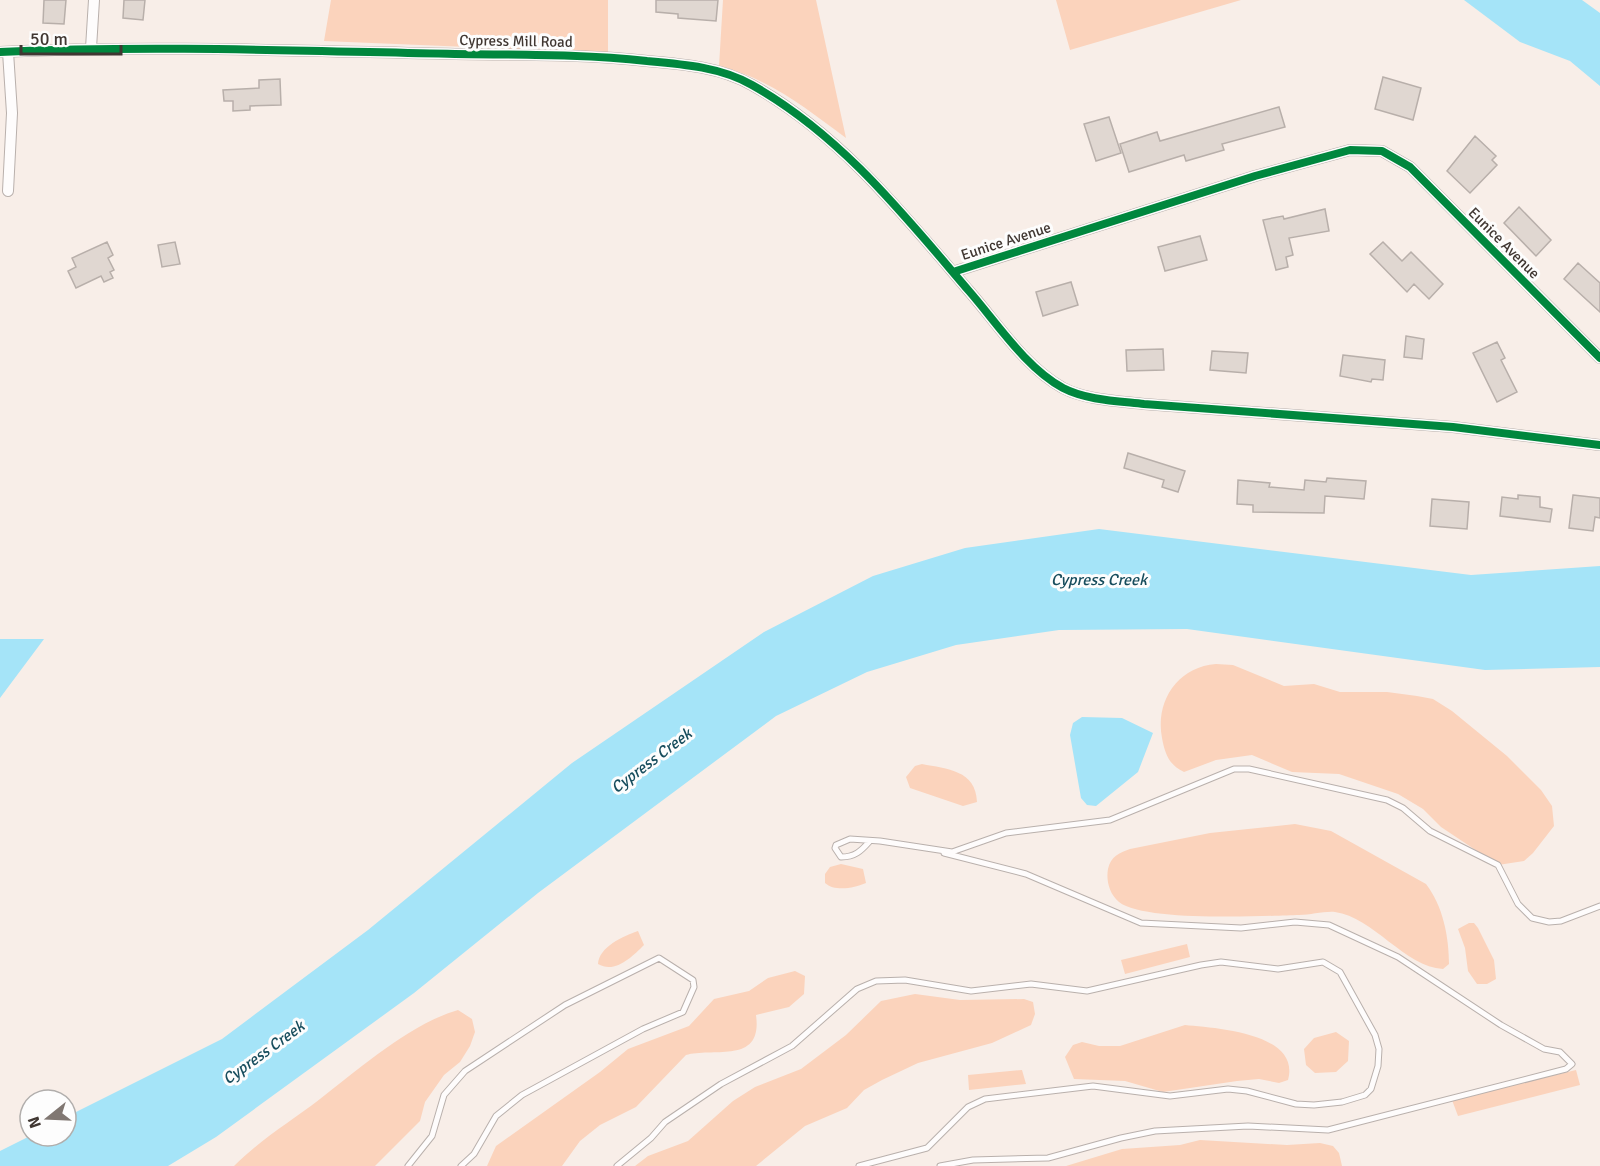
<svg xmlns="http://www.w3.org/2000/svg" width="1600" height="1166" viewBox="0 0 1600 1166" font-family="Signika,sans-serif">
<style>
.green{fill:#fbd3bc}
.water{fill:#a5e4f8}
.building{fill:#e0d7d1;stroke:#b8afaa;stroke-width:1.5}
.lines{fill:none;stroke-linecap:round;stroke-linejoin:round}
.service-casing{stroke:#b9b0ac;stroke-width:7}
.minor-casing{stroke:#b9b0ac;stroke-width:12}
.service{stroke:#fefcfc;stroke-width:5}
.minor{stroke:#fefcfc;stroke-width:10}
.cycleway-casing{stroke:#fdfdfd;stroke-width:11}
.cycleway{stroke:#00873e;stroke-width:8}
.labels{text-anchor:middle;stroke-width:6;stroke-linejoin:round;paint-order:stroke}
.street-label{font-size:15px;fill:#403732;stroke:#fdfdfd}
.water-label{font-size:16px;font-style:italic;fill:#174d5d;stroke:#fdfdfd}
</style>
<rect width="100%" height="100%" fill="#f8eee8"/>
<path class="green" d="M331 0H608V53L324 41Z
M723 0H816L846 138C806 108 768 78 719 66Z
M1056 0H1241L1070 50Z
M1216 664 1233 665 1284 686 1314 684 1340 692H1387L1417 696 1433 699 1452 711 1507 756 1541 790 1552 806 1554 826 1533 853 1524 861 1498 865 1441 827 1423 809 1398 794 1339 774 1292 772 1252 755 1216 760 1184 772C1169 765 1165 754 1162 738 1155 702 1177 667 1216 664Z
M922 764C947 769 976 770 977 802L963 806 910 788 906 777 915 766Z
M1295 824 1331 831 1426 884C1443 906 1449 937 1449 964L1443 969C1405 967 1373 917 1335 912 1324 911 1311 915 1299 915 1264 916 1144 922 1119 902 1109 894 1106 880 1108 869 1111 856 1119 853 1130 849L1210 833Z
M841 864 863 869 866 883C854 888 835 892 825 883V874L830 867Z
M1469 923H1474L1478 928 1494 960 1496 979 1487 984H1477L1468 971 1465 948 1458 929Z
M638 931 644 945C632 957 615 974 598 964 599 947 623 936 638 931Z
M1187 944 1190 957 1125 974 1121 960Z
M795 971 805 976 804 994 789 1007 756 1015C763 1065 714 1047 686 1055L636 1107 600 1125 580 1141 562 1166H487L496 1146 600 1072 628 1049 689 1026 714 999 749 991 768 978Z
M915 994 960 1000 1024 999 1033 1002 1035 1014 1031 1025 992 1043 918 1063 882 1080 864 1090 847 1108 805 1126 756 1166H635L648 1156 688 1141 733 1101 755 1087 801 1069 846 1035 881 1001Z
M458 1010 472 1019 475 1032 470 1046 460 1062 444 1075 425 1102 420 1121 375 1166H234C261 1139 290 1122 320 1099 360 1068 410 1024 458 1010Z
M1185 1025C1216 1028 1301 1033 1288 1080L1279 1083 1259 1079 1237 1081 1163 1092 1125 1081 1074 1079 1065 1057 1073 1045 1082 1042 1099 1046H1120Z
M1336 1032 1349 1041 1348 1061 1336 1072 1315 1073 1306 1065 1304 1049 1314 1038Z
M1022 1070 1026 1084 969 1090 968 1075Z
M1576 1070 1580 1085 1458 1116 1452 1100Z
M1200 1140 1287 1145 1320 1143 1333 1146 1339 1153 1342 1166H1066L1122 1149 1180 1145Z"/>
<path class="water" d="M1464 0H1582L1600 13V86L1570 61 1520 42Z
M1099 529 1471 575 1600 566V667L1485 670 1187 629 1059 630 956 645 867 672 776 716 538 893 414 993 216 1137 168 1166H0V1151L30 1136H66V1117L222 1039 368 930 572 763 764 632 873 576 965 548Z
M0 639H44L0 698Z
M1082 717 1122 718 1153 733 1138 772 1096 806 1087 805 1081 798 1070 735 1073 723Z"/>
<path class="building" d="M44 0H66L64 24 43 23Z
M124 0H145L143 20 123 18Z
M656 0H718L716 21 678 18V14L656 12Z
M1383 77 1421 88 1413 120 1375 109Z
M280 79 281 105 250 106V110L233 111V101H224L223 90 259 88V80Z
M1279 107 1285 127 1222 144 1224 150 1186 161 1184 155 1129 172 1120 144 1157 132 1160 141Z
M1109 117 1121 153 1096 161 1084 124Z
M1475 136 1496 156 1492 160 1497 165 1470 193 1447 171Z
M1519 207 1551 240 1536 256 1504 223Z
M1325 209 1329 231 1289 238 1293 255 1286 257 1288 267 1276 270 1263 220 1283 216 1284 219Z
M1200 236 1207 260 1165 271 1158 247Z
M107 242 113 255 108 258 114 270 110 272 113 278 104 282 101 276 76 288 68 271 76 267 72 258Z
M175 242 180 264 162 267 158 245Z
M1383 242 1402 261 1411 252 1443 284 1429 299 1414 284 1407 292 1370 254Z
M1578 263 1600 283V312L1564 279Z
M1071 282 1078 305 1043 316 1036 292Z
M1406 336 1424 339 1422 359 1404 357Z
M1497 342 1505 358 1501 360 1517 392 1497 402 1473 353Z
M1163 349 1164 370 1127 371 1126 350Z
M1212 351 1248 353 1246 373 1210 370Z
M1343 355 1385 360 1383 380 1372 379 1371 382 1340 376Z
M1128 453 1185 471 1178 492 1162 487 1164 480 1124 468Z
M1327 478 1366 481 1364 499 1325 496 1324 513 1253 512V505L1237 504 1238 480 1270 483 1269 487 1304 490 1305 480 1326 482Z
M1518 495 1540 497V507L1552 509 1550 522 1500 516 1502 497 1518 499Z
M1573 495 1600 498V518L1595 517 1593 531 1569 528Z
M1432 499 1469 502 1467 529 1430 526Z"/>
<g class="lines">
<defs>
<path id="service" d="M869 842C861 851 855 857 841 857L835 848 836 845 850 839 880 841 952 852 1006 833 1110 820 1234 769H1249L1387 800 1403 808 1430 831 1498 865 1518 904 1532 918 1549 922 1561 921 1600 906
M408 1166 432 1136 444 1095 465 1071 565 1005 659 958 693 980 694 987 683 1012 643 1029 522 1095 496 1116 474 1154 461 1166
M617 1166 651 1138 665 1122 721 1084 792 1046 857 989 876 981 905 980 971 991 1031 984 1087 991 1201 965 1221 962 1278 969 1323 962 1340 972 1375 1035 1379 1049 1378 1066 1371 1089 1365 1095 1342 1102 1314 1105 1296 1104 1247 1091 1228 1089 1170 1096 1093 1086 985 1099 968 1107 927 1148 859 1166
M940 1166 973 1160 1048 1158 1121 1138 1155 1131 1248 1126 1328 1130 1566 1069 1572 1064 1560 1052 1544 1049 1501 1025 1398 957 1329 925 1295 922 1241 928 1141 923 1026 874 944 853"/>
<path id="minor" d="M91 48 94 0
M0 52C152 45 303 51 455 54 519 55 583 54 647 61 682 64 721 67 752 85 841 135 904 215 969 291 997 323 1025 367 1063 388 1086 400 1117 401 1144 404L1453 427 1600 445
M8 52 12 113 8 191
M953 272 1255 176 1350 150 1382 151 1410 167 1600 358"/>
</defs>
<use href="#service" class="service-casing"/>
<use href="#minor" class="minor-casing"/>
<use href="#service" class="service"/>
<use href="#minor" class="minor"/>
<defs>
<path id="cycleway" d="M0 52C152 45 303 51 455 54 519 55 583 54 647 61 682 64 721 67 752 85 841 135 904 215 969 291 997 323 1025 367 1063 388 1086 400 1117 401 1144 404L1453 427 1600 445
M953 272 1255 176 1350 150 1382 151 1410 167 1600 358"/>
</defs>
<use href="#cycleway" class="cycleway-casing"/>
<use href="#cycleway" class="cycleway"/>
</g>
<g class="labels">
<g class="street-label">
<text transform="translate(516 41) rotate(1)" y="5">Cypress Mill Road</text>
<text transform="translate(1006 241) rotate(-18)" y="5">Eunice Avenue</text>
<text transform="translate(1504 243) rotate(45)" y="5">Eunice Avenue</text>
</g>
<g class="water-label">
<text x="1099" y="585">Cypress Creek</text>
<text transform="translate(651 760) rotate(-37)" y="6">Cypress Creek</text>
<text transform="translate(263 1052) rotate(-36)" y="6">Cypress Creek</text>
</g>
</g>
<g transform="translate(48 1118) rotate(252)"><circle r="28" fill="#fdfdfd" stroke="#b1aeac" stroke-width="1.5"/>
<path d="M0-4.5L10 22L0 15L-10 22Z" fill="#807772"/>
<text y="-9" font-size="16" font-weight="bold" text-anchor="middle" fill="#403732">N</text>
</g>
<path d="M21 45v9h100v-9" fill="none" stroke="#403732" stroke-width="3"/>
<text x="30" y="45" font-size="18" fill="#403732" stroke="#fdfdfd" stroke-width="4.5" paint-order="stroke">50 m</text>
</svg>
